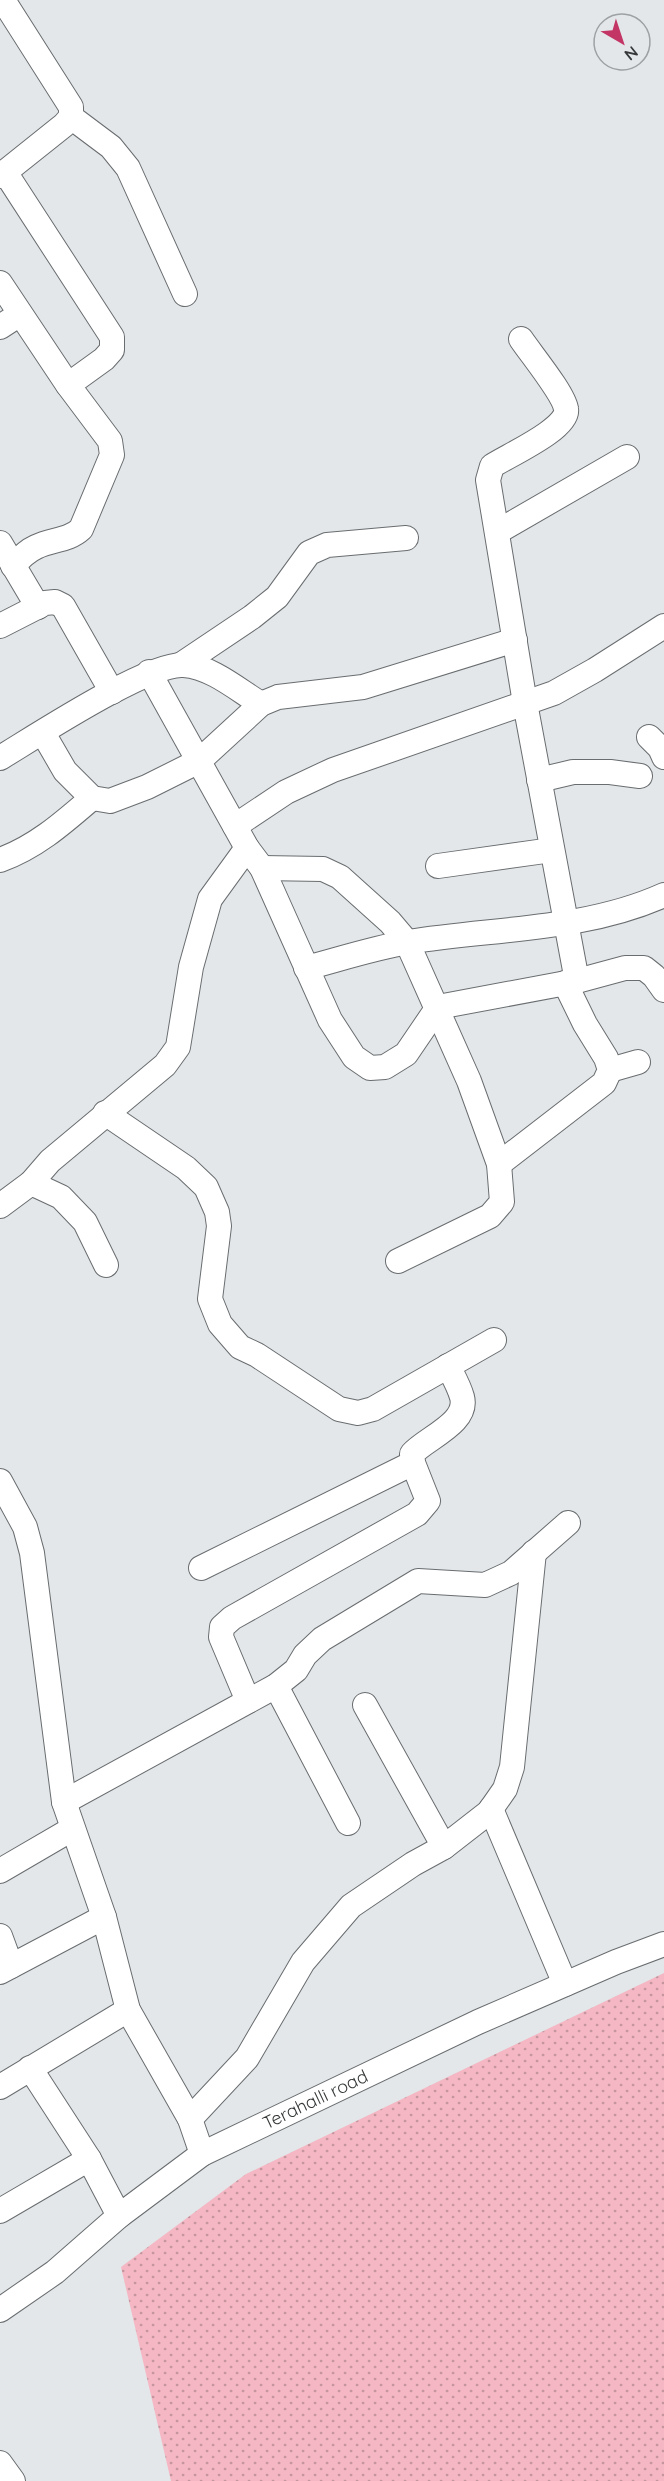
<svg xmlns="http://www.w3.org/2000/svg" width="664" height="2481" viewBox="0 0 664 2481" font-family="Quicksand,sans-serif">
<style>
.grass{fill:url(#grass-dots)}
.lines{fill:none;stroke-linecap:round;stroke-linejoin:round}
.minor-casing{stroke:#696d6f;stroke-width:26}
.minor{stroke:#fff;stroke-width:24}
.labels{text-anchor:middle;stroke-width:5;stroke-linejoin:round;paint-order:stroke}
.street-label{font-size:18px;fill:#363839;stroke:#e3e7ea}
</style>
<defs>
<pattern id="grass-dots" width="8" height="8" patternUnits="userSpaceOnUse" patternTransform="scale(1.5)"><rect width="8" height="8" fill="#f4b7c3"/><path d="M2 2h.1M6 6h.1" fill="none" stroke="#c6969f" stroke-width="1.8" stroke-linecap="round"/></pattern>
</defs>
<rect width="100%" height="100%" fill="#e3e7ea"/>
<path class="grass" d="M664 1973V2481H171L121 2267 246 2174Z"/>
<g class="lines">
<defs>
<g id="minor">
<path d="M71 117 111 147 128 168 185 294"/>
<path d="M5 172 112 337V350L104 359 68 385"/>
<path d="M0 176 64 125 71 117V107L3 0"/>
<path d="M0 283 68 385 110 441 112 455 81 529C68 541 52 539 36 547 27 551 20 558 13 566"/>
<path d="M0 327 20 314"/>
<path d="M521 339C531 354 564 394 566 409 570 428 507 456 492 466L488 480 525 703 577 981"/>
<path d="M497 532 627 457"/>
<path d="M0 543 38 607"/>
<path d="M0 626 45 603 55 602 63 606 112 692"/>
<path d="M182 664 252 617 277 597 309 553 327 545 406 538"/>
<path d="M149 672 247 848 262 868 330 1020 354 1057 370 1068 385 1067 406 1054 438 1007 577 981 625 968H644L654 976 664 990"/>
<path d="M43 733 65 771 92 798 110 801 147 787 199 761 261 704 278 697 363 687 515 640"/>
<path d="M649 737 660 748 664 757"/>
<path d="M0 758C35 737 149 662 184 665 212 667 238 690 261 704"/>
<path d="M539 780 573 772H610L640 776"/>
<path d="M235 826 286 792 333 770 554 693 595 670 664 626"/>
<path d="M0 860C36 847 63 823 92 798"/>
<path d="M438 866 552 850"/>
<path d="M262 868 323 869 340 877 390 922 407 942 469 1081 499 1164 502 1202 490 1216 398 1261"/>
<path d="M306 968C340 959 374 948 408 942 494 928 584 931 664 895"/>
<path d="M610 1070 638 1062"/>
<path d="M105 1113 186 1168 206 1187 217 1212 219 1226 210 1299 220 1324 240 1347 257 1355 339 1409 358 1413 373 1409 494 1340"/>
<path d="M499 1164 604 1083 610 1070 606 1058 585 1024 565 983"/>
<path d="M31 1183 61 1197 85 1222 106 1265"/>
<path d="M0 1206 31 1183 50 1161 165 1065 178 1047 191 967 210 899 247 848"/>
<path d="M0 1481 25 1527 32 1553 64 1802 104 1917 128 2010 190 2119 202 2154"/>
<path d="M201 1568 413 1463"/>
<path d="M276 1686 348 1823"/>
<path d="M248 1701 221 1637 222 1627 232 1618 417 1514 428 1501 413 1463 412 1454C426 1438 469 1423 462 1397 459 1386 453 1376 448 1366"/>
<path d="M365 1705 444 1847"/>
<path d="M64 1802 276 1686 296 1670 305 1655 322 1639 418 1581 485 1585 511 1573 568 1523"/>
<path d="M491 1809 565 1984"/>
<path d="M0 1871 72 1829"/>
<path d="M0 1936 11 1966"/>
<path d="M0 1972 104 1917"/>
<path d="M30 2068 89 2159 119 2216"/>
<path d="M0 2087 128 2010"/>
<path d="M190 2119 247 2058 303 1962 351 1906 413 1864 444 1847 489 1812 505 1789 512 1767 534 1552"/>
<path d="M0 2211 89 2159"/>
<path id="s1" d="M0 2310 55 2272 119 2216 202 2154 478 2022 616 1962 664 1944"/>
<path d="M0 2463 13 2481"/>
</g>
</defs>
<use href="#minor" class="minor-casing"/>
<use href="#minor" class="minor"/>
</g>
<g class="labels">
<g class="street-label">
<text dy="6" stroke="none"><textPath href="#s1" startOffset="381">Terahalli road</textPath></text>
</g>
</g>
<g transform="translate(622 42) rotate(141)"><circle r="28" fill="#e3e7ea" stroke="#9ea1a3" stroke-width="1.5"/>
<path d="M0-4.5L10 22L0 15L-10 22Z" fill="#c33564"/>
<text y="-9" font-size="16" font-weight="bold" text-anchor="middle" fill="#363839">N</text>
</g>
</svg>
